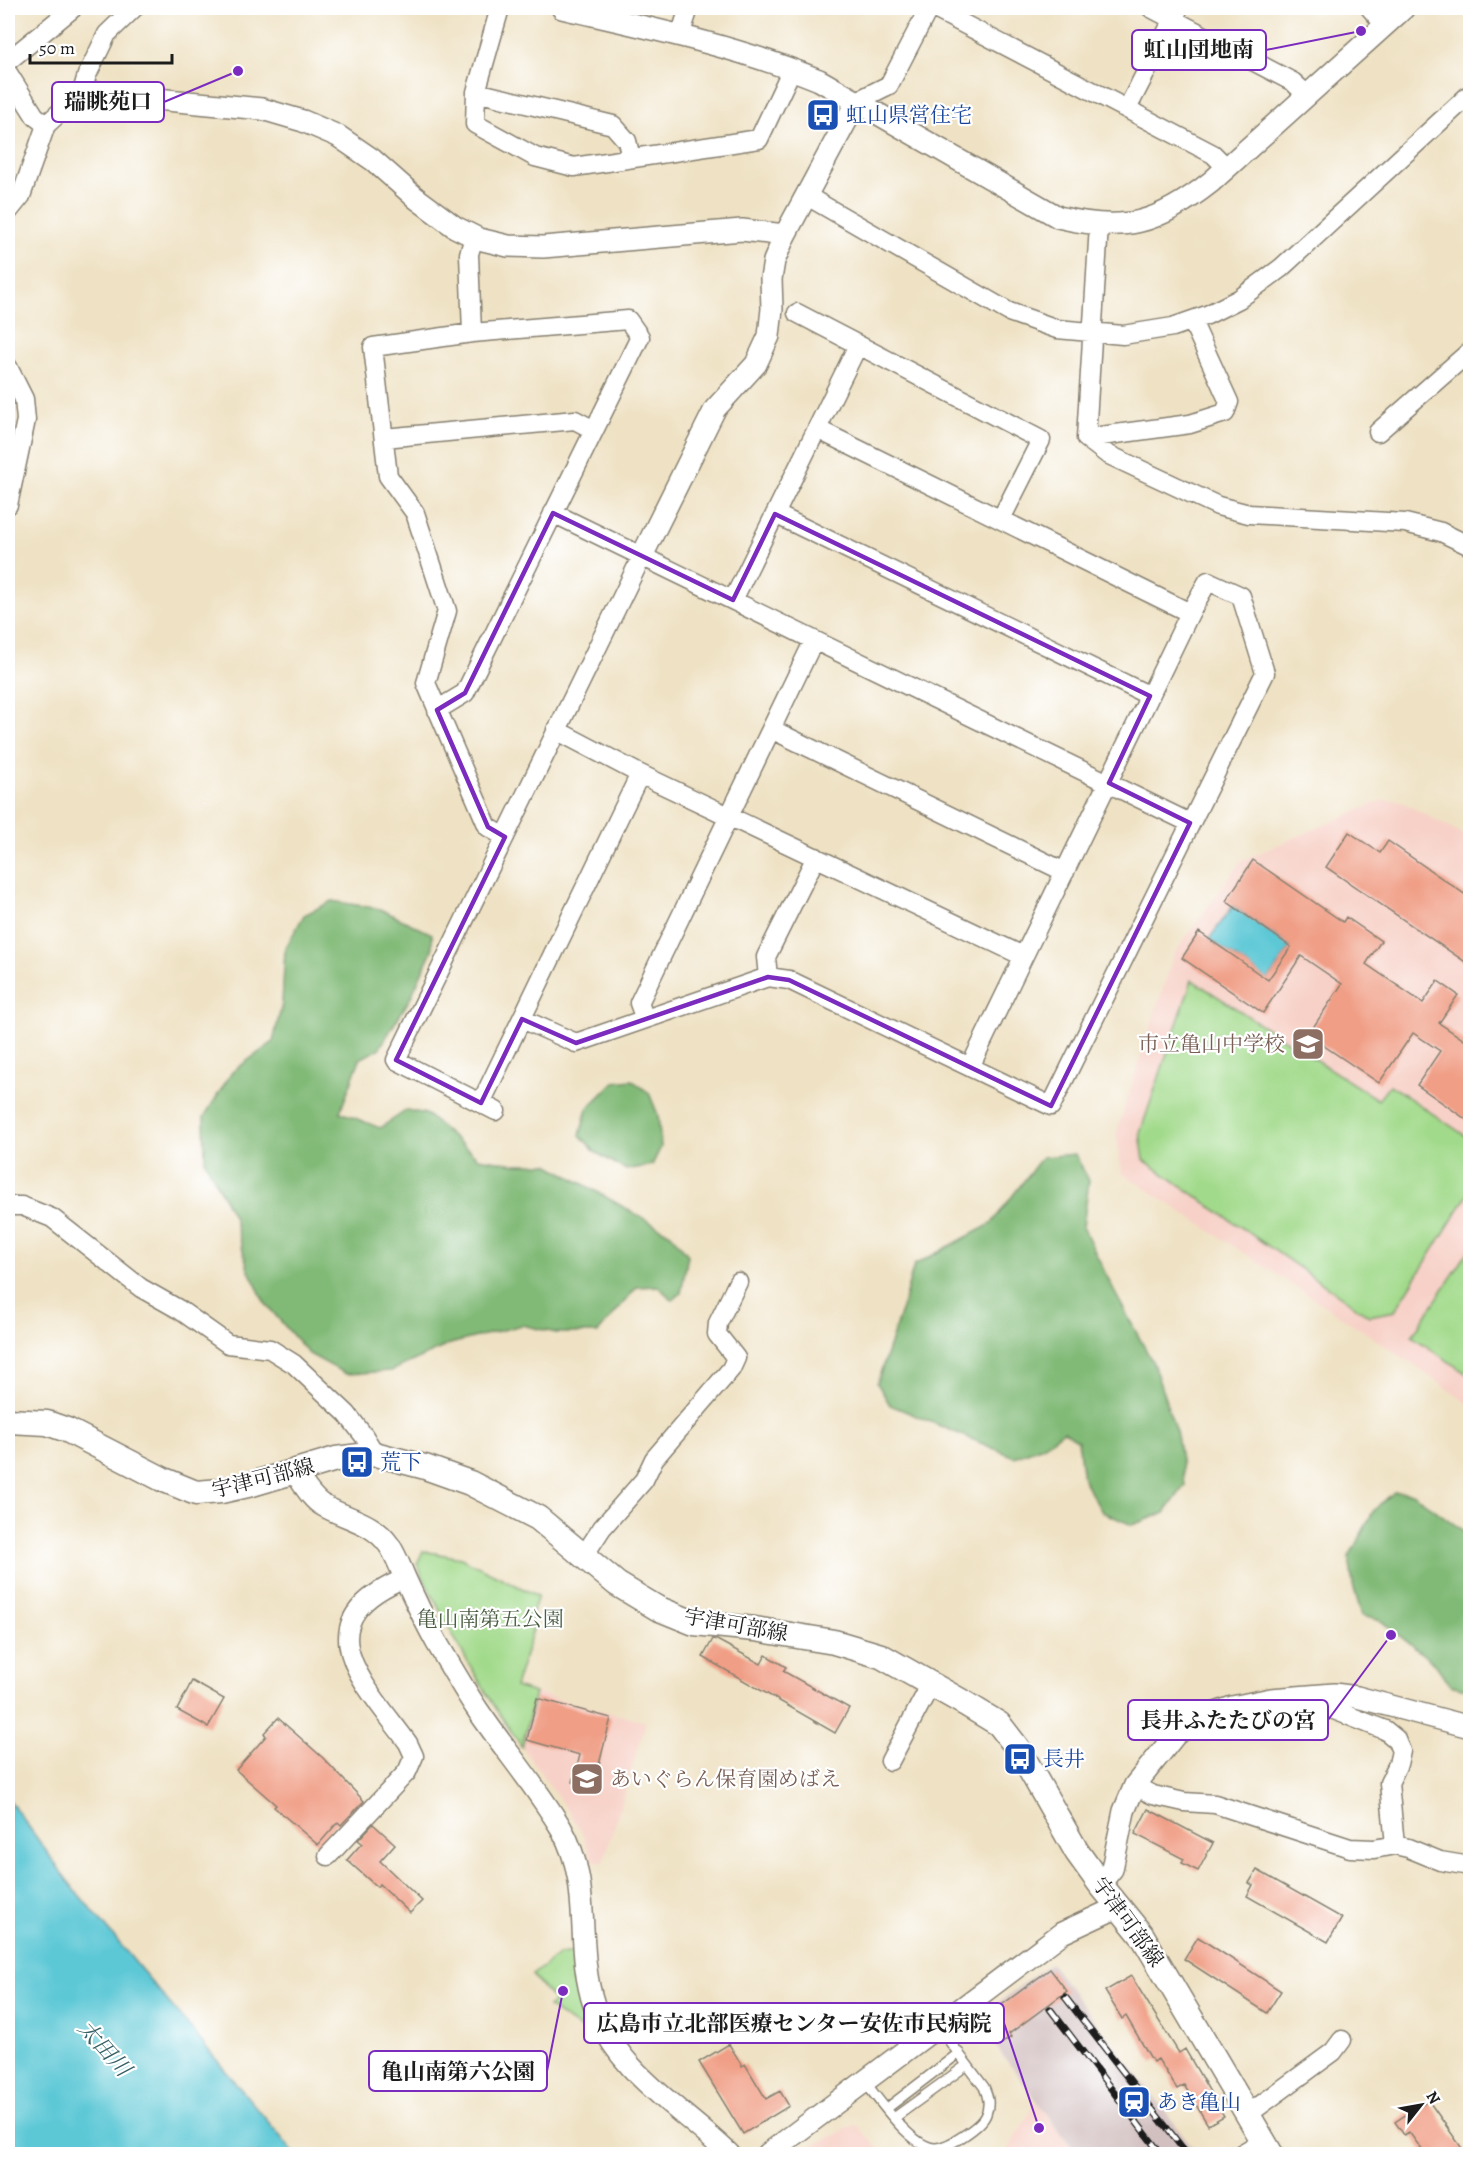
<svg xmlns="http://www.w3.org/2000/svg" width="1478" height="2162" viewBox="0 0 1478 2162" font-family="Alegreya,'Noto Serif JP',serif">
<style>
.built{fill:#f7d1c7}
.industrial{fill:#d2bfc0}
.green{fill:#a2da8b;stroke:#5f7b54;stroke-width:1.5}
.forest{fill:#81ba77;stroke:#4e6b4a;stroke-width:1.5}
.water{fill:#5cc7d5;stroke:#3c7278;stroke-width:1.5}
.building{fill:#f09e85}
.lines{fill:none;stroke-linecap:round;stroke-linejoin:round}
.service-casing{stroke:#867f70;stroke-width:12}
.minor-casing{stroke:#867f70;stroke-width:21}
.tertiary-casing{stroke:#867f70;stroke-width:24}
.secondary-casing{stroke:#867f70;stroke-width:27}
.service{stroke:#fff;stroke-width:9}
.minor{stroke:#fff;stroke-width:18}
.tertiary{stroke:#fff;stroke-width:21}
.secondary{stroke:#fff;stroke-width:24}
.rail-casing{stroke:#1c1c1c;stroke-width:7}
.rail{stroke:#fff;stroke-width:4.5;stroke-dasharray:14;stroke-linecap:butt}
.marked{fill:none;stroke:#7b2cbf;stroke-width:4.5;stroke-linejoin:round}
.labels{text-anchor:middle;stroke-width:4.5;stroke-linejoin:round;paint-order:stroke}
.transit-label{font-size:21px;fill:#164399;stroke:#fff;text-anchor:start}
.education-label{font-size:21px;fill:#785e54;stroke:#fff;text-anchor:end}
.street-label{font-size:21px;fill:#1c1c1c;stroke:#fff}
.park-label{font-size:21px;fill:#4b5e43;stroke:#fff}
.water-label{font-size:22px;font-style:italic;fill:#366066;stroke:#fff}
.leader{fill:none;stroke:#7b2cbf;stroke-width:2}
.callout-dot{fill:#7b2cbf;stroke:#fff;stroke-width:2}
.callout{fill:#fff;stroke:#7b2cbf;stroke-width:2}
.callout-label{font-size:22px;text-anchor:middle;font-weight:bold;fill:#1c1c1c}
</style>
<rect width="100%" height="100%" fill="#fff"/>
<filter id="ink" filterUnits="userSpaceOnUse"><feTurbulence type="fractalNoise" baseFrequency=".0167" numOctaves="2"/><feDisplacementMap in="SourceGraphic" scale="12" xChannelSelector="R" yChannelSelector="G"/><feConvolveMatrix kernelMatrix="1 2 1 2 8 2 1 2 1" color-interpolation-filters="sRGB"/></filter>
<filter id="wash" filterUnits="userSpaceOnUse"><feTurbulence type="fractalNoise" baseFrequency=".008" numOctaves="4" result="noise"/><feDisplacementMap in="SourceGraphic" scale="24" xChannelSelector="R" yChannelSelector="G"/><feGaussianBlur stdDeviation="1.35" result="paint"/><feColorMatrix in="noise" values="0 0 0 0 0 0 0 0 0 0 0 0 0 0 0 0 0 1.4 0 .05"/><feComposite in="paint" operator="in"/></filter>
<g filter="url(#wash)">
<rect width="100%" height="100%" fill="#efe2c4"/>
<path class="built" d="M1398 800 1470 838V1405L1389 1348 1122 1173 1116 1134 1174 954 1241 861 1380 801Z
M535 1693 646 1722 603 1863 591 1860 585 1838 571 1815 522 1747Z
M1036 2101 1076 2154H1006Z
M856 2124 883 2154H797Z"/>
<path class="industrial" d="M1050 1963 1115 2046 1198 2154H1077L976 2020Z"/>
<path class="green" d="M1192 980 1378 1100 1390 1085 1470 1139V1191L1395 1311 1369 1316 1144 1160 1140 1133Z
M1470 1249V1376L1412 1336Z
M423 1551 461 1558 538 1596 531 1617 534 1626 515 1687 535 1693 522 1747C481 1689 447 1628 417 1564Z
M575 1952C577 1988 584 2009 599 2041L548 2007 555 2002 532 1975 560 1954Z"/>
<path class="forest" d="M332 901 380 909 432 934V950L411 997 379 1049 360 1059 340 1112 380 1128 407 1110 426 1114 478 1158 516 1164H548L671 1234 688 1255 681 1293 673 1300 657 1286 637 1287 598 1333H556L522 1325 450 1344 391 1371 346 1374 309 1354 265 1303 248 1269 234 1218 205 1161 204 1117 232 1072 273 1042 282 1004 285 949 304 915Z
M632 1080 649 1093 658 1115 661 1147 652 1165 626 1170 595 1152 580 1135 587 1109 614 1082Z
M1075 1154 1089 1181 1083 1227 1114 1291 1153 1363 1177 1435 1185 1485 1165 1513 1132 1525 1102 1512 1083 1479 1078 1441 1064 1431 1043 1446 1014 1457 890 1405 877 1383 903 1305 914 1265 991 1224 1042 1157Z
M1394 1492 1412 1493 1470 1536V1690L1450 1685 1436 1665 1381 1621 1362 1616 1353 1585 1349 1557 1374 1510Z"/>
<path class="water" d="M1233 906 1291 947 1268 980 1209 939Z
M8 1798 70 1884 295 2154H8Z"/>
<g id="blocks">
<path class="building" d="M1349 832 1380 853 1388 841 1470 898V965L1326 867Z
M1253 860 1343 922 1346 917 1381 941 1366 964 1423 1003 1438 981 1458 995 1439 1023 1470 1044V1122L1417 1085 1440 1051 1413 1033 1379 1083 1308 1035 1342 984 1301 956 1263 1013 1182 958 1199 932 1268 980 1291 947 1226 901Z
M713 1639 717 1640 761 1664 766 1655 786 1667 783 1671 849 1708 835 1733 703 1657Z
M192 1681 224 1699 208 1727 177 1710Z
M537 1698 611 1718 593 1787 573 1782 580 1755 527 1740Z
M278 1718 323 1758 364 1801 341 1825 338 1822 318 1845 274 1807 276 1805 236 1770 266 1736 264 1733Z
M1148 1809 1213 1843 1198 1871 1182 1863 1184 1859 1135 1834Z
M373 1824 395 1844 380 1861 422 1901 410 1913 379 1884 377 1887 347 1860 362 1843 358 1840Z
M1257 1870 1342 1918 1328 1942 1247 1896 1253 1885 1249 1883Z
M1198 1937 1281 1991 1267 2013 1184 1959Z
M1050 1969 1067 1991 1009 2034 1011 2037 998 2046 980 2021Z
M1131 1976 1179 2053 1185 2049 1224 2116 1208 2125 1184 2085 1177 2089 1158 2059 1153 2062 1126 2016 1122 2019 1105 1991Z
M729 2044 742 2066 745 2064 766 2099 780 2091 789 2106 743 2134 699 2062Z
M1428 2100 1466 2154H1425L1409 2132 1404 2135 1395 2122Z"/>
</g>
</g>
<g filter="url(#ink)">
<use href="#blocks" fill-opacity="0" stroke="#867f70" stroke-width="1.5"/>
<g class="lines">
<defs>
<path id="service" d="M865 2082C879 2100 910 2145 934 2148 947 2149 982 2126 986 2114 990 2104 988 2096 984 2087L938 2026
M886 2109 959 2053
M894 2118 967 2065"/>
<path id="minor" d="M500 8 476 92 475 124 535 157 574 167 759 139 792 69
M933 8 1213 154 1227 168
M1151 8 1293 82 1307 95
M1370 8 1385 25
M680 36 689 8
M8 61 73 8
M8 73 35 116 46 125
M476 92 613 125 627 141 631 158
M857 101 889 85 929 8
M1127 109 1179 8
M807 196 1009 312 1057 329 1123 335 1173 327 1207 315 1239 299 1281 268 1470 94
M8 212 21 196 46 125 82 92 87 75 107 34 134 8
M1099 225 1086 438 1107 454 1218 506 1249 514 1405 523 1441 532 1470 546
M797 313 1041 440 1001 519
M472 333 469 254 474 237
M8 367 24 399 26 420 8 505
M817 429 1190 613
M1378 432 1468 353 1470 356
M384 438 575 420 594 430
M1086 438 1190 424 1225 413 1229 402 1192 321
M553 513 1190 823
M775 514 1150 696
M733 600 858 345
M437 710 465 693 640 337 628 320 472 333 373 347 388 476 415 513 447 611 426 683 488 827 505 837
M771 729 1065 872
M556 730 640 774 1023 956
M768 977 766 957 816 857
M522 1019 576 1043 768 977 789 980 1051 1106 1265 673 1241 596 1208 581 1190 613 970 1067
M645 1019 639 1003 814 640
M481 1103 640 774
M496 1111 396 1060 642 556
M8 1206H22L52 1218 141 1288 180 1310 228 1344 270 1349 294 1364 347 1414 364 1436 375 1454
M583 1557 602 1528 644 1480 654 1459 731 1369 736 1358 717 1334 718 1323 738 1282
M1316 1695 1329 1708 1385 1730 1396 1739 1401 1751 1398 1764 1389 1783 1395 1845
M890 1761 931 1684
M1135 1786 1153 1795 1184 1802 1215 1804 1350 1848 1374 1849 1395 1845 1408 1848 1440 1861 1470 1866
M328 1856 407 1772 414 1756 408 1743C364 1683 300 1622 405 1578
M1247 2115 1333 2052 1342 2040
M1241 2154 1263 2141"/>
<path id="tertiary" d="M562 8C649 28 736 46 819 80L1058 217C1124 233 1158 224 1211 182L1404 8
M82 92 262 109 303 121 338 136 373 160 416 198 455 227 479 239 508 246 543 247 742 230 785 235
M642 556 715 409 756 364 769 336 772 309 771 279 774 261 785 235 857 101
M295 1472C303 1483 311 1499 324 1506 347 1519 373 1522 389 1545 396 1555 400 1567 405 1578 415 1600 425 1622 437 1643 450 1665 463 1688 477 1709 504 1749 536 1786 561 1828 594 1886 574 1945 594 2005 616 2073 681 2107 729 2154
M1100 1884 1112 1869 1124 1811 1135 1785 1176 1734 1202 1718 1232 1707 1271 1699 1334 1694 1357 1697 1470 1727
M768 2154 1062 1933 1118 1907"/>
<path id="secondary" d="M8 1421 47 1423 67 1430 162 1479 196 1493 221 1491 252 1484 336 1459 375 1454 425 1467 470 1483 538 1518 617 1584 657 1608 694 1623 755 1629 834 1642 881 1656 966 1704 999 1724 1019 1750 1077 1852 1100 1884 1143 1937 1271 2154"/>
</defs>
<use href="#service" class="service-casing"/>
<use href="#minor" class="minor-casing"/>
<use href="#tertiary" class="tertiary-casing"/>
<use href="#secondary" class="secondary-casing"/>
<use href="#service" class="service"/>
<use href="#minor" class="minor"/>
<use href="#tertiary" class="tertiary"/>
<use href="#secondary" class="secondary"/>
<defs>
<path id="rail" d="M1065 1997 1187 2154
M1050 2009 1161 2154"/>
</defs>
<use href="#rail" class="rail-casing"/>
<use href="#rail" class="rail"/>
</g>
</g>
<path class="marked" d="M553 513 733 600 775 514 1150 696 1109 783 1190 823 1051 1106 789 980 768 977 576 1043 522 1019 481 1103 396 1060 505 837 488 827 437 710 465 693Z"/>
<defs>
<symbol id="bus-square" viewBox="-11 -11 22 22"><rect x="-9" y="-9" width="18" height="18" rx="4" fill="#1a4fb4" stroke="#fff"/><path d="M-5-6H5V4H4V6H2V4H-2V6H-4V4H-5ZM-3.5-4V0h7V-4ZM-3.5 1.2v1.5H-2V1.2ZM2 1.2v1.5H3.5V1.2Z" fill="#fff"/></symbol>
<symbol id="school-square" viewBox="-11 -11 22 22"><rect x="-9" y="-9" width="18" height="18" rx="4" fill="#8d6e63" stroke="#fff"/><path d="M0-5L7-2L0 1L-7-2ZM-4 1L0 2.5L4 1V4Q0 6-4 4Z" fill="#fff"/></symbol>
<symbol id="station-square" viewBox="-11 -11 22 22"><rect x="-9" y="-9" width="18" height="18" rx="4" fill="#1a4fb4" stroke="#fff"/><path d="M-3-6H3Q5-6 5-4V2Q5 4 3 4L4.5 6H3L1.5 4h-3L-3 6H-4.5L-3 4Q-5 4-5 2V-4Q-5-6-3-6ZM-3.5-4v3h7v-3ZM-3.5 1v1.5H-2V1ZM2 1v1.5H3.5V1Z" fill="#fff"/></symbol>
</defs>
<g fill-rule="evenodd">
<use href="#bus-square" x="804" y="96" width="38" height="38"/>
<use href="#school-square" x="1289" y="1025" width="38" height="38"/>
<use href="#bus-square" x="338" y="1443" width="38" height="38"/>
<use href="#bus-square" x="1001" y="1740" width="38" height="38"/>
<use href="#school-square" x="568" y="1760" width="38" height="38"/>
<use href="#station-square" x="1115" y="2083" width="38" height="38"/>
</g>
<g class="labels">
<g class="transit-label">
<text x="846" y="122">虹山県営住宅</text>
<text x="380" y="1469">荒下</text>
<text x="1043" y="1766">長井</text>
<text x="1157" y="2109">あき亀山</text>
</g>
<g class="education-label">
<text x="1285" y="1051">市立亀山中学校</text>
<text x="610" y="1786" text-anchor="start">あいぐらん保育園めばえ</text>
</g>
<g class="street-label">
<text transform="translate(263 1478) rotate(-14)" y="7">宇津可部線</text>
<text transform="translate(736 1625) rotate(10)" y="7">宇津可部線</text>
<text transform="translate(1128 1922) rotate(54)" y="7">宇津可部線</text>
</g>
<g class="park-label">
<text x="490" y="1626">亀山南第五公園</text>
</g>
<g class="water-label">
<text transform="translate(105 2048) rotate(48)" y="8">太田川</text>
</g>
</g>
<path class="leader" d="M1361 31L1266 50M238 71L164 102M1391 1635L1328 1720M1039 2128L1004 2023M563 1991L547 2071"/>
<g class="callout-dot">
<circle cx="1361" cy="31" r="6"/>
<circle cx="238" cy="71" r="6"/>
<circle cx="1391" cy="1635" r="6"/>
<circle cx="1039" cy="2128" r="6"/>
<circle cx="563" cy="1991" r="6"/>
</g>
<g class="callout">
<rect x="1132" y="30" width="134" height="40" rx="6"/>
<rect x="52" y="82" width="112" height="40" rx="6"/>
<rect x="1128" y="1700" width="200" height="40" rx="6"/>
<rect x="584" y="2003" width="420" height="40" rx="6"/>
<rect x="369" y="2051" width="178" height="40" rx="6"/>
</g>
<g class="callout-label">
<text x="1199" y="57">虹山団地南</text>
<text x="108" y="109">瑞眺苑口</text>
<text x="1228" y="1728">長井ふたたびの宮</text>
<text x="794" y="2031">広島市立北部医療センター安佐市民病院</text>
<text x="458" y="2079">亀山南第六公園</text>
</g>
<rect width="1478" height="2162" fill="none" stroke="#fff" stroke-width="30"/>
<g transform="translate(1421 2105) rotate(59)" stroke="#ffffff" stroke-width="4.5" paint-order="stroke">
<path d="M0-4.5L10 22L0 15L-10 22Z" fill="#1c1c1c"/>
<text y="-9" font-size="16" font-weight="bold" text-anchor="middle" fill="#1c1c1c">N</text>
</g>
<path d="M30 54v9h142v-9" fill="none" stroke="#1c1c1c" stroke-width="3"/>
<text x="39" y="54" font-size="18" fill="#1c1c1c" stroke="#ffffff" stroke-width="4.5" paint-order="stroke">50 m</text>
</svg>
